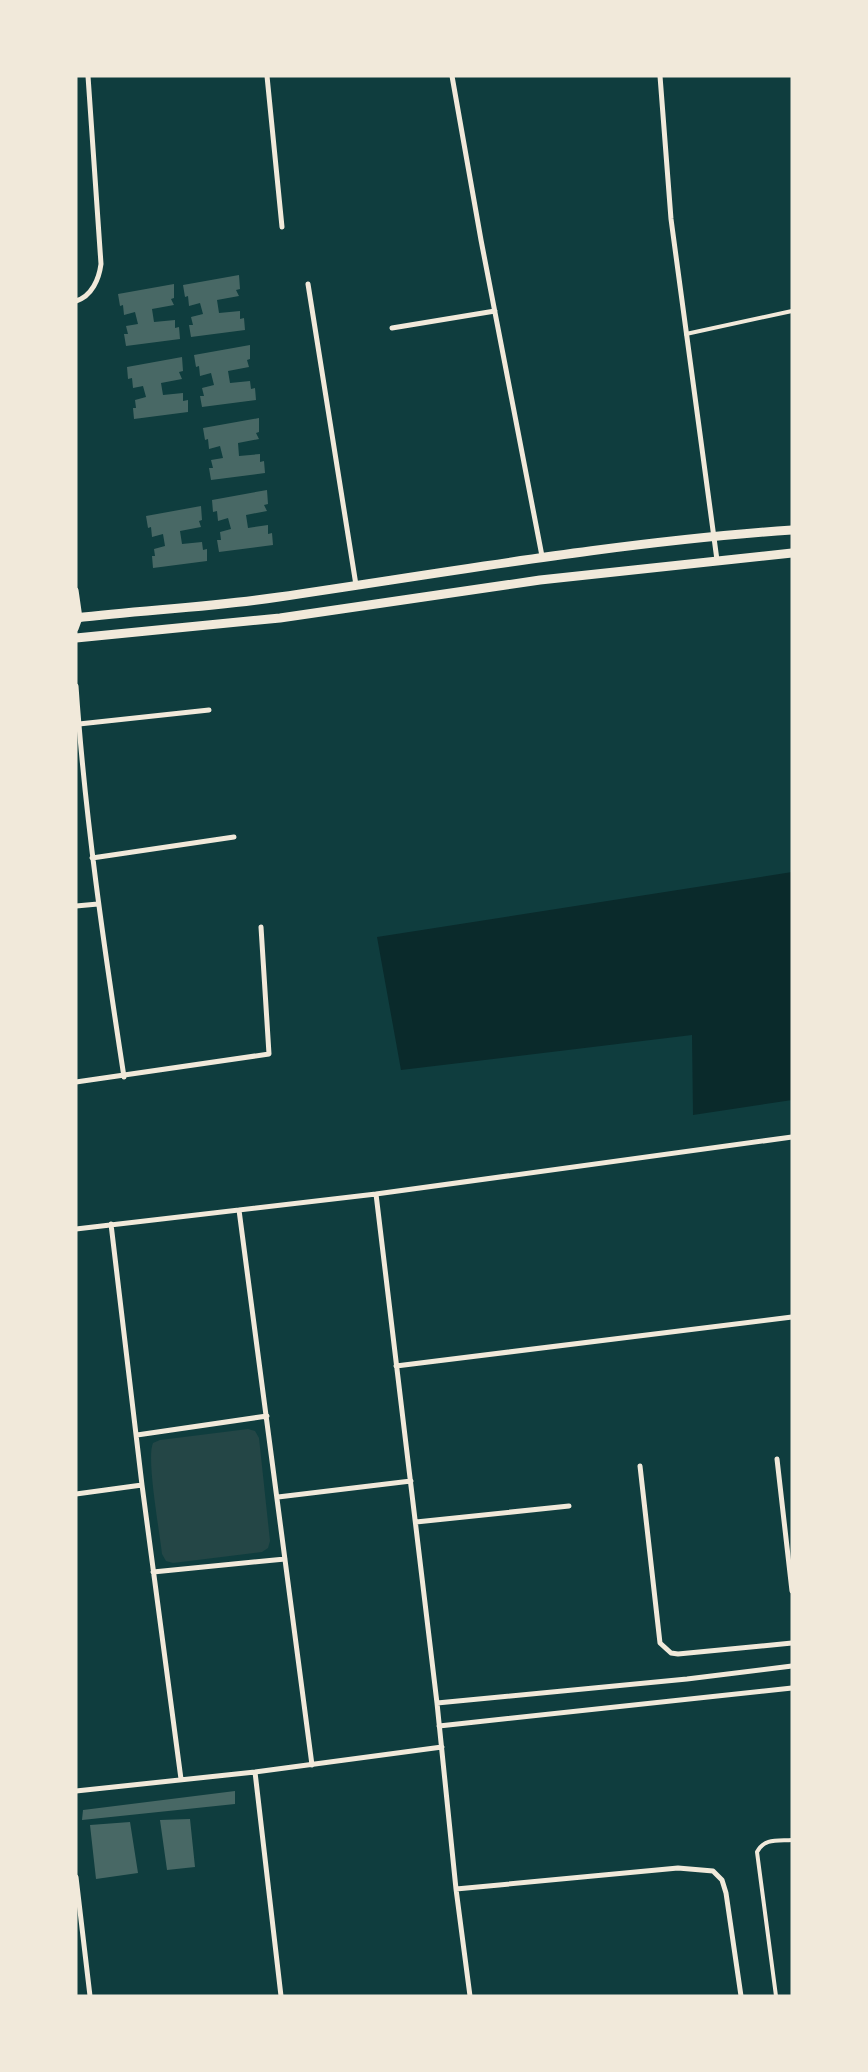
<svg xmlns="http://www.w3.org/2000/svg" width="868" height="2072" viewBox="0 0 868 2072" font-family="Karla,sans-serif">
<style>
.green{fill:#244646}
.water{fill:#0a2a2b}
.building{fill:#486865}
.lines{fill:none;stroke-linecap:round;stroke-linejoin:round}
.service{stroke:#f1e9da;stroke-width:4}
.minor{stroke:#f1e9da;stroke-width:5}
.tertiary{stroke:#f1e9da;stroke-width:9}
</style>
<rect width="100%" height="100%" fill="#0f3d3e"/>
<path class="green" d="M248 1429 255 1431 259 1438 270 1541 268 1548 262 1552 173 1563 166 1561 162 1554C160 1534 146 1458 153 1443L160 1440Z"/>
<path class="water" d="M792 872V1100L693 1115 692 1035 401 1070 377 937Z"/>
<path class="building" d="M239 275 240 289 236 290 239 296 217 300 219 313 240 311V319L244 318 245 330 191 337 189 325H193L191 317 203 314 200 303 189 306 188 296 185 297 183 285Z
M174 284V298L171 299 174 305 152 309 154 322 175 320V328L179 327 180 339 126 346 124 334H128L126 326 138 324 135 312 124 315 123 305 120 306 118 294Z
M250 345V359L247 360 249 367 228 371 230 383 250 381 251 389 255 388 256 400 202 407 200 396H204L202 388 214 385 211 373 200 376 199 366 196 367 194 355Z
M182 357 183 371 179 372 182 379 161 383 163 395 183 393V401L188 400V412L134 419 133 408H136L135 400 146 397 143 386 133 388 132 378 128 379 127 367Z
M259 418V432L256 433 259 439 238 443 239 456 260 454V462L264 461 265 473 211 480 209 468H213L211 460 223 458 220 446 209 449 208 439 205 440 203 428Z
M267 490 268 504 264 505 267 511 246 515 248 528 268 525V534L272 533 273 545 219 552 217 540H221L220 532 231 529 228 518 218 521 217 511 213 512 212 500Z
M201 506 202 520 199 521 201 527 180 531 182 544 202 542 203 550 207 549V561L153 568 152 556H155L154 549 165 546 163 534 152 537 151 527 148 528 146 516Z
M235 1791V1804L82 1820 83 1810Z
M190 1819 195 1867 167 1870 160 1820Z
M130 1822 138 1873 96 1879 90 1825Z"/>
<g class="lines">
<path class="service" d="M686 334 792 311
M776 1996 757 1852C764 1838 778 1841 792 1840"/>
<path class="minor" d="M267 76 282 227
M452 76 481 240 542 556
M660 76 671 219 717 560
M308 284 356 585
M76 301C92 296 99 279 101 264L88 76
M392 328 495 311
M76 590 80 618 76 629
M76 686C85 817 104 947 124 1077
M79 724 209 710
M92 858 234 837
M76 906 98 904
M76 1082 269 1054 261 927
M376 1194 437 1703 456 1889 470 1996
M239 1210 312 1765
M111 1224 142 1485 181 1779
M76 1229 376 1194 792 1137
M396 1366 792 1317
M137 1435 267 1416
M777 1459 792 1591
M640 1466 660 1643 671 1653 678 1654 792 1643
M76 1494 142 1485
M278 1497 411 1481
M416 1522 569 1506
M153 1572 285 1559
M437 1703 687 1679 792 1666
M439 1726 792 1688
M255 1772 281 1996
M76 1791 255 1772 442 1747
M76 1877 90 1996
M456 1889 678 1868 713 1871 722 1880 726 1893 741 1996"/>
<path class="tertiary" d="M76 618C144 610 212 607 279 597 450 572 619 542 792 530
M76 638 280 618 540 580 792 553"/>
</g>
<rect width="868" height="2072" fill="none" stroke="#f1e9da" stroke-width="155"/>
</svg>
